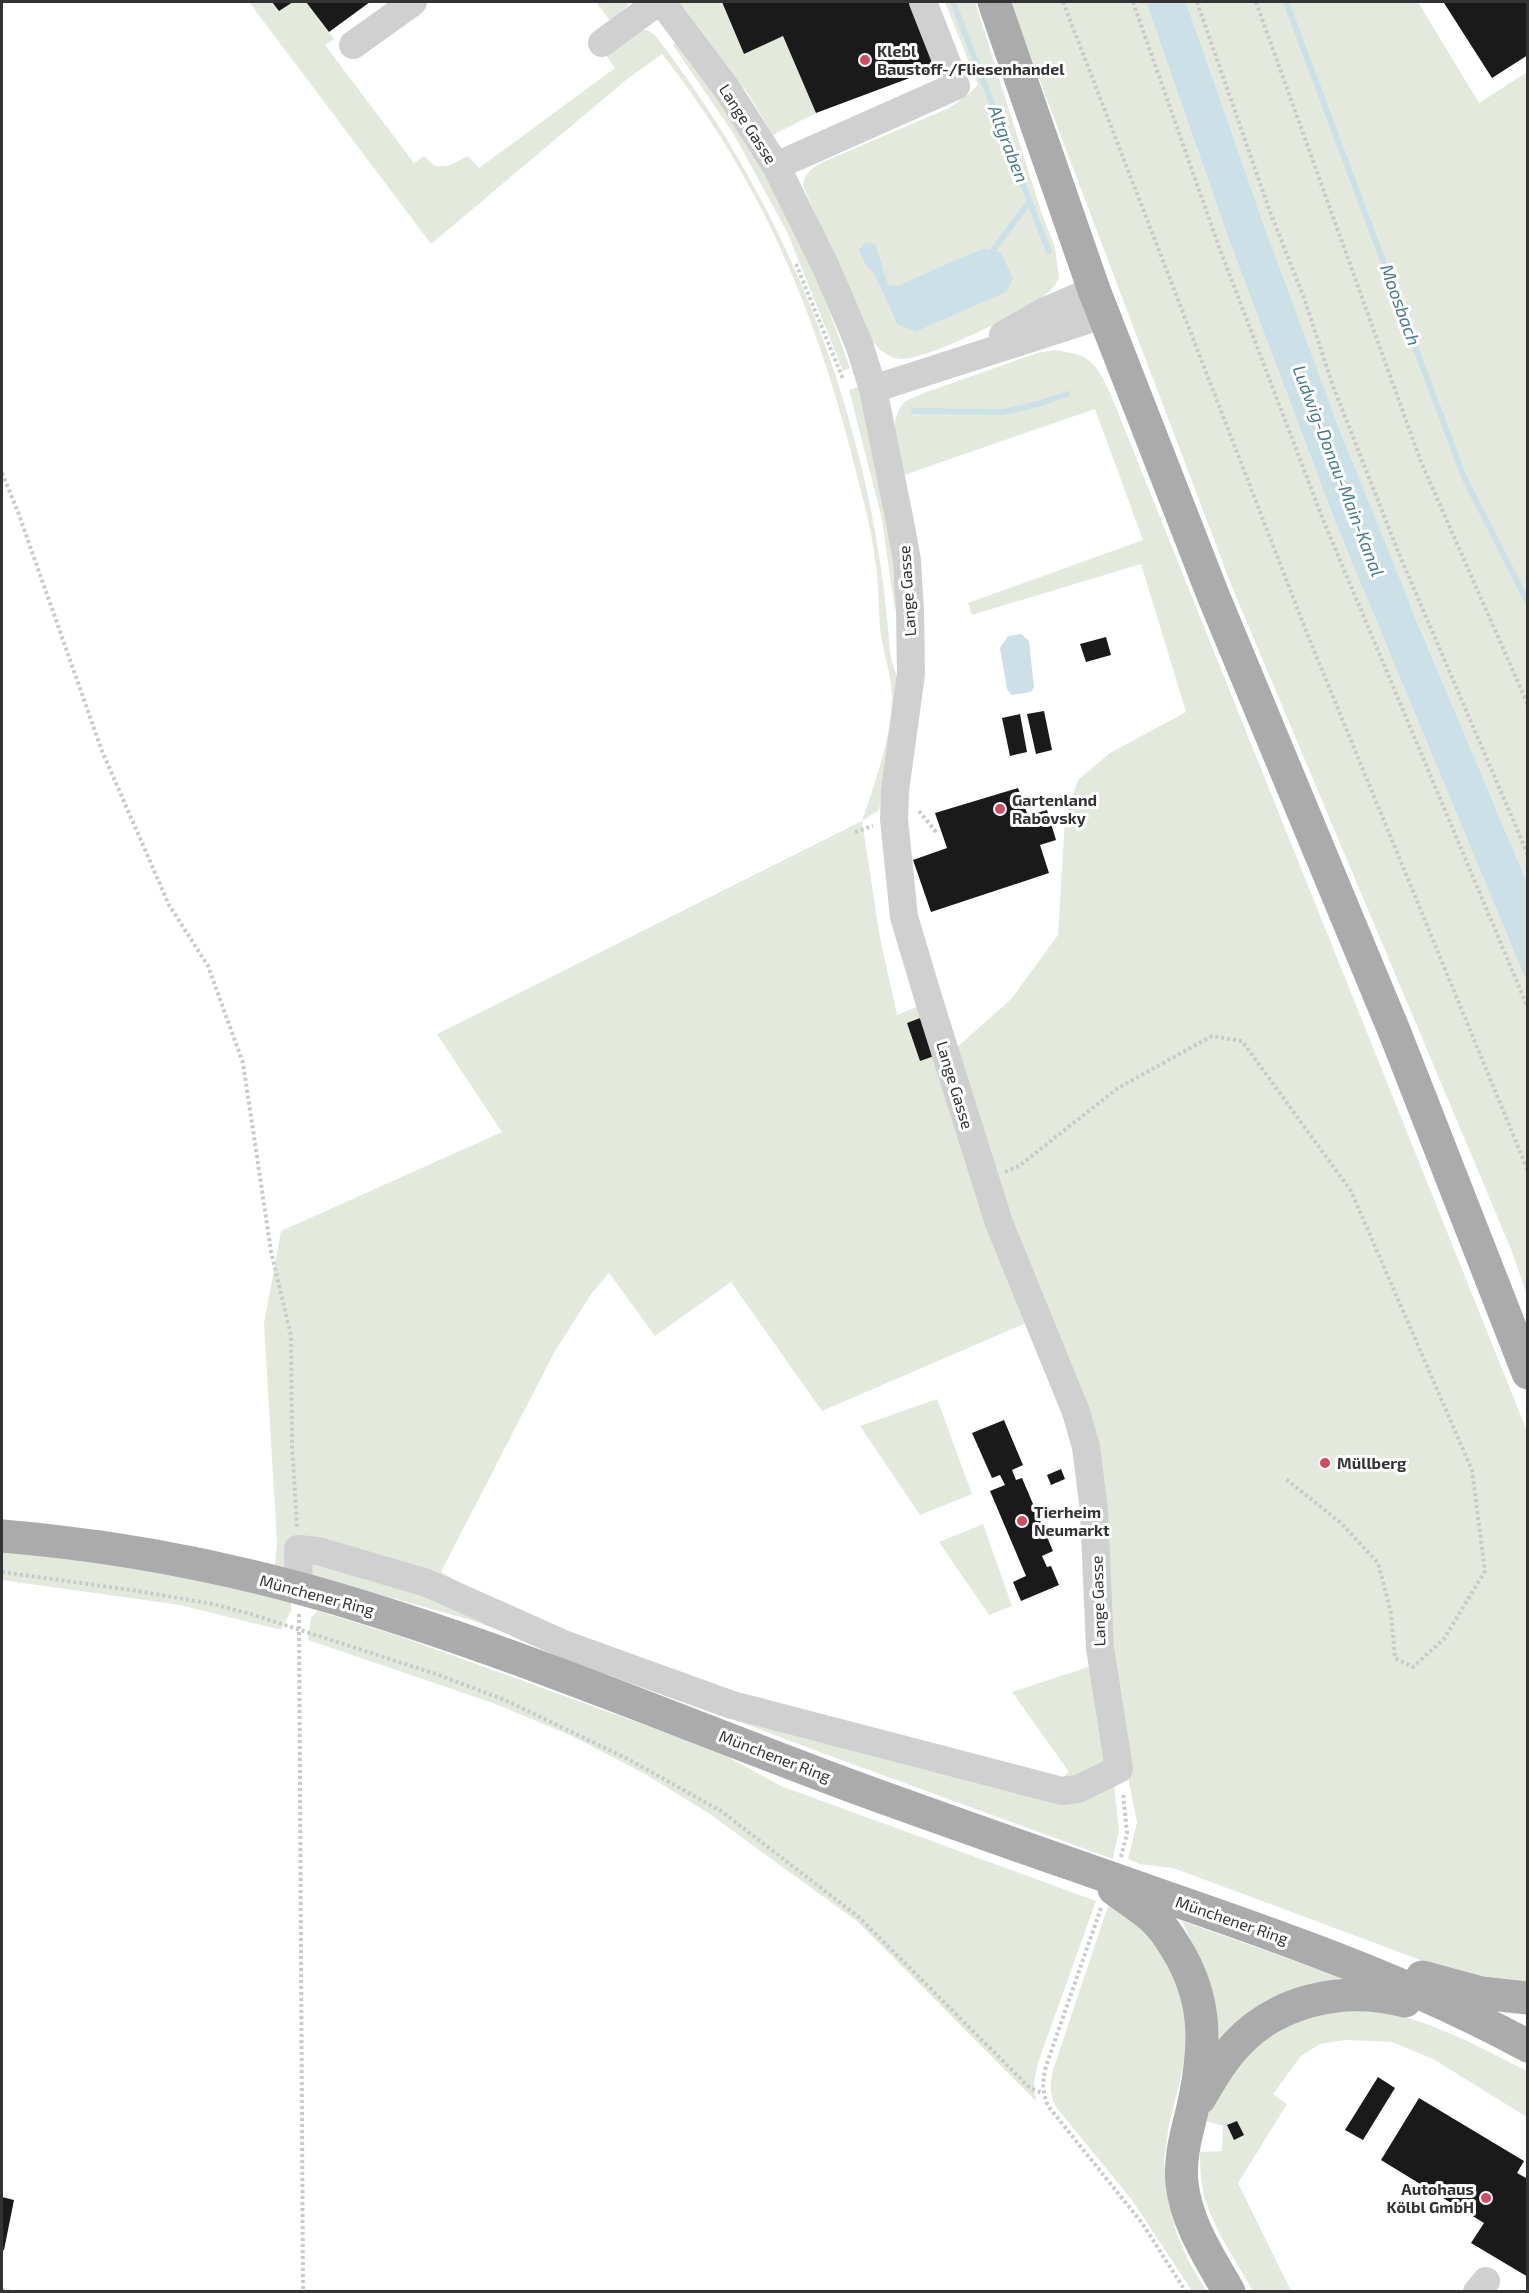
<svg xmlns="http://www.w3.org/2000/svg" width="1529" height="2293" viewBox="0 0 1529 2293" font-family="'Exo 2',sans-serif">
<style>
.green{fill:#e4e9dd;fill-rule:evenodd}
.water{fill:#cce0e7}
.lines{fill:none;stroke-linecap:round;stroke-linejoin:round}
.stream{stroke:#cce0e7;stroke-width:6}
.building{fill:#1a1a1a}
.path{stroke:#cacaca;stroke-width:4;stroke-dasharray:3 3;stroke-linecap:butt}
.minor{stroke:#d0d0d0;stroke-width:28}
.major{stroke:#ababab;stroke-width:33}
.poi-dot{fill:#d54a63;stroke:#fff;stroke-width:2}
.labels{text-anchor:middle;stroke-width:6;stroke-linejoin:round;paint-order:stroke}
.poi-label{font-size:16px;font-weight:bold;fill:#333;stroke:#fff;text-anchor:start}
.street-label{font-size:16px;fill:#333;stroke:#fff}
.water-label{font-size:18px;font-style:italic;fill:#487a8e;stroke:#fff}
</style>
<rect width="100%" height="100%" fill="#fff"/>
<path class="green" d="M249 2H272L279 11 293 2H306L334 39 325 45 414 163 424 156 435 166H448L468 156 479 168 615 68 605 54 641 30H647L655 35C787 205 868 412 888 627 889 637 889 648 891 658 893 667 898 676 898 685 898 696 895 709 893 721 890 751 884 780 879 810L862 821 880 938 897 1015 921 1005 1026 1323 822 1411 731 1282 655 1336 609 1273 592 1293 555 1351 441 1572 484 1597 479 1612 1029 1788 1113 1776 1119 1830 1113 1859 822 1753 474 1621 275 1565 277 1542 264 1324 281 1231 502 1132 437 1034 862 821C875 782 891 739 892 698 892 674 882 651 880 627 878 604 879 581 875 559 870 521 859 485 850 448 811 300 757 175 662 54L626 80 431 244Z
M596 2H628L629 4 611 22Z
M680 2H722L744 53 783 36 816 113 773 135 749 95Z
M945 2H975L1042 214 1055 247 1059 278C1055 287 1046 295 1037 301 1016 315 924 361 901 359 888 358 879 349 871 340L803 186C804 173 812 168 823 162L949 108 970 93 978 85ZM984 248 1001 252 897 324 874 274 881 259V270L888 284 897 287Z
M1010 2H1146L1229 240 1336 524 1527 983V1295L1511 1249 1232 587Z
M1186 2H1418L1479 103 1527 72V882C1463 730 1398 579 1338 426 1284 286 1235 143 1186 2Z
M679 40C704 77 729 114 752 151 794 219 824 294 850 368L843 371 787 232 733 133 673 45Z
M1054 350C1092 355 1095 362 1111 395L1527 1431V1983H1499L1442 1968 1173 1868 1139 1864 1128 1859 1137 1822 1125 1762 1105 1555 1023 1254 954 1050 1012 998 1058 935 1065 818 1078 780 1110 753 1186 712 1141 564 972 615 968 603 1143 540 1095 409 904 475C899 454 885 419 906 401 911 398 918 396 924 393L1037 353Z
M858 387 883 483 898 600 895 611 882 519 849 390Z
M937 1399 972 1494 920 1515 860 1426Z
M983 1524 1012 1606 989 1615 939 1542Z
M2 1550 77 1559 167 1574 291 1601V1611L281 1630 180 1605 2 1580Z
M318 1611 396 1635 719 1752 781 1786 1096 1901 1038 2063 1034 2083 1036 2101 858 1922 710 1814 645 1774 572 1736 493 1703 308 1640 311 1617Z
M1094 1665 1108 1751 1103 1768 1057 1782 1069 1772 1012 1692Z
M1108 1906 1128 1912 1141 1920 1185 1993 1188 2048 1169 2124 1164 2161 1168 2199 1176 2232 1188 2260 1206 2291H1192L1132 2200 1056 2107C1049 2093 1050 2085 1053 2070Z
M1182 1921 1343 1978 1305 1986 1218 2045 1206 1974Z
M1378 2010C1436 2023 1476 2045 1527 2071V2117L1433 2059 1392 2042 1345 2040 1320 2044 1301 2056 1273 2094 1287 2104 1238 2183 1291 2291H1253C1238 2265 1219 2237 1208 2208 1201 2191 1200 2171 1200 2152L1222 2151 1223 2126 1206 2121C1210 2111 1213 2100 1218 2091 1242 2052 1287 2018 1332 2011 1347 2009 1363 2011 1378 2010Z"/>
<path class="water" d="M1146 2H1186L1267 234 1338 426 1418 624 1527 882V983L1336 524 1229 240Z
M865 242 875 244C881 257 882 270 888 284L897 286 984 248 1001 252 1013 279 1006 292 915 332 897 324 874 274 866 265 859 250Z
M1021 634 1029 641 1034 687 1031 692 1012 695 1007 689 1000 648 1008 636Z"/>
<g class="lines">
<path class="stream" d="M953 2 1049 252
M1286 2 1464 477 1528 603
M993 250 1029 202
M914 411 1004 412 1038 404 1067 394"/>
</g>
<path class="building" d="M272 2H293L279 11Z
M306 2H370L329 32Z
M722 2H912L939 67 816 113 783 36 744 54Z
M1447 2H1528V55L1492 78 1444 3Z
M1106 637 1111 655 1086 662 1080 644Z
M1044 711 1052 750 1036 754 1027 714Z
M1020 714 1027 752 1010 756 1002 718Z
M1018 788 1028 816 1047 810 1056 840 1040 845 1049 873 931 912 913 860 947 848 935 813Z
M923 1017 937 1055 920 1061 907 1023Z
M1004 1420 1023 1465 1012 1470 1016 1480 1022 1478 1053 1551 1042 1556 1047 1567 1051 1566 1059 1585 1021 1601 1013 1582 1026 1576 990 1491 1005 1485 1000 1475 992 1478 972 1433Z
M1061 1469 1065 1479 1051 1485 1047 1475Z
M1378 2077 1395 2088 1363 2140 1345 2130Z
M1419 2098 1524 2161 1517 2173 1528 2179V2277L1471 2243 1484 2223 1381 2160Z
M1237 2121 1244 2135 1234 2140 1227 2125Z
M2 2197 14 2200 4 2250H2Z"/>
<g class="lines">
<path class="path" d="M1063 2 1308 636 1528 1171
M1133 2 1219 247 1324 522 1528 1008
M1197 2 1269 209 1304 298 1333 386 1397 549 1528 855
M1256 2 1421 462 1528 705
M796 264 843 379
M2 473 18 512 102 751 169 905 208 966 243 1063 271 1251 291 1336 292 1445 297 1527
M919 811 937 833
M855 832 873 826
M1005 1172 1019 1166 1118 1088 1212 1036 1242 1041 1351 1191 1472 1470 1485 1571 1444 1639 1413 1667 1395 1658 1391 1613 1378 1563 1341 1523 1286 1479
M2 1572 131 1590 213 1604 254 1615 436 1674 505 1700 628 1759 721 1811 860 1918 1030 2088 1042 2093
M299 1614 303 2292
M1121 1857 1127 1833 1123 1793
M1101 1908 1046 2066C1042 2082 1042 2091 1048 2106L1142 2223 1186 2292
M2 2290 11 2292"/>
<path class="minor" d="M602 43 658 2
M353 45 413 2
M776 166 956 86 923 2
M1003 335 1045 311 1094 290
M873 389 1103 315
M299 1589 298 1549 318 1551 427 1583 566 1645 732 1705 1062 1791 1078 1789 1119 1769 1100 1648 1094 1510 1086 1447 1076 1412 999 1223 931 1007 904 917 894 819 895 791 911 674 910 610 907 561 901 527 873 389 859 344 825 265 776 166 727 89 662 2
M1477 2292 1486 2281"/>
<path class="major" d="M994 2 1094 290 1213 595 1395 1033 1528 1373
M2 1536C125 1546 249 1571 367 1608 532 1659 692 1727 854 1787 958 1825 1063 1861 1168 1898 1290 1940 1414 1984 1528 2046
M1114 1889C1127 1899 1142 1908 1154 1919 1163 1927 1170 1938 1176 1948 1207 1998 1206 2043 1195 2098 1189 2127 1179 2153 1182 2183 1186 2223 1210 2258 1229 2292
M1422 1977 1481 1993 1528 1998
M1200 2098C1209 2082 1218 2066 1230 2052 1272 2000 1343 1985 1405 2001"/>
</g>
<g class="poi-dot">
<circle cx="865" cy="60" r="6"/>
<circle cx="1000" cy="809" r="6"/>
<circle cx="1325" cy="1463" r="6"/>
<circle cx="1022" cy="1521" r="6"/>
<circle cx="1486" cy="2198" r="6"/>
</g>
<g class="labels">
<g class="poi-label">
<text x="877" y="57">Klebl<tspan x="877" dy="18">Baustoff-/Fliesenhandel</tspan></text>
<text x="1012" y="806">Gartenland<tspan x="1012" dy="18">Rabovsky</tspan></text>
<text x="1337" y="1469">Müllberg</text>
<text x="1034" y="1518">Tierheim<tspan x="1034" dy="18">Neumarkt</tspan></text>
<text x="1474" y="2195" text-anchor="end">Autohaus<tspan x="1474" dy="18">Kölbl GmbH</tspan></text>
</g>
<g class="street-label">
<text transform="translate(748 124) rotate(57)" y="6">Lange Gasse</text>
<text transform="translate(907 591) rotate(-94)" y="6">Lange Gasse</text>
<text transform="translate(955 1085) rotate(73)" y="6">Lange Gasse</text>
<text transform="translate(317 1595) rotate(15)" y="6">Münchener Ring</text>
<text transform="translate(1098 1601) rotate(-92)" y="6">Lange Gasse</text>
<text transform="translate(775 1756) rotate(21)" y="6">Münchener Ring</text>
<text transform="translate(1232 1920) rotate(19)" y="6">Münchener Ring</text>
</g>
<g class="water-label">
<text transform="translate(1008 144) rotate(69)" y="6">Altgraben</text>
<text transform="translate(1400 305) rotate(70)" y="6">Moosbach</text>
<text transform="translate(1338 471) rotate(69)" y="6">Ludwig-Donau-Main-Kanal</text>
</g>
</g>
<rect width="1529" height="2293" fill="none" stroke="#333333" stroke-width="6"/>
</svg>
